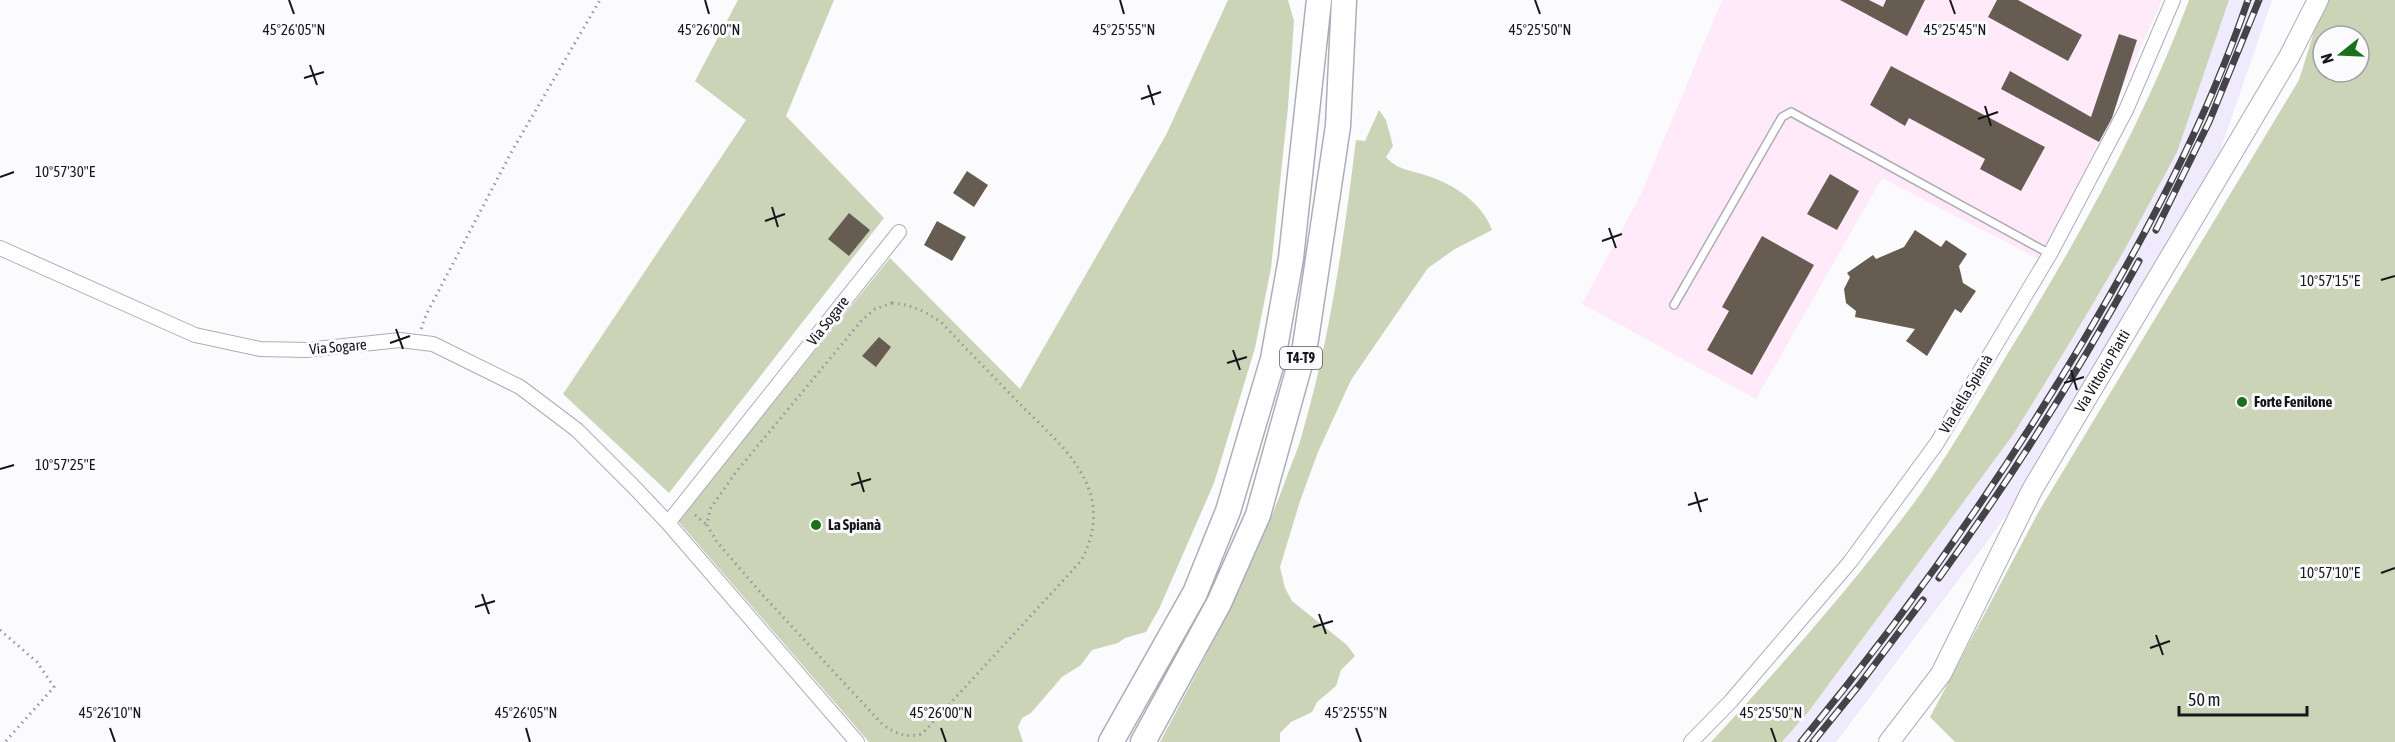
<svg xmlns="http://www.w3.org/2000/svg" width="2395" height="742" viewBox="0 0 2395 742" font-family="'Asap Condensed',sans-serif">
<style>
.industrial{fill:#ffeaf9}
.built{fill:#efebfd}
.green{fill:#cbd4b7;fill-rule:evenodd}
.building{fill:#665c52}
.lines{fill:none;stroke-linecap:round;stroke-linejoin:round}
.lane-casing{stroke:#afacba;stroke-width:10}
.street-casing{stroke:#afacba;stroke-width:16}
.secondary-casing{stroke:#afacba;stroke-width:22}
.highway-casing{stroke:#afacba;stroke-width:27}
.path{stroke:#98979b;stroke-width:3;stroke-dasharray:1.5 4.5;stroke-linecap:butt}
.lane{stroke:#fff;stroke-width:7}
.street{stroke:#fff;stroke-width:14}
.secondary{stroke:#fff;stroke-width:20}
.highway{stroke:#fff;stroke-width:24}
.rail-casing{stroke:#444347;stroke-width:7}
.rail{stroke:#fbfafd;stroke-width:4.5;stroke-dasharray:14;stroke-linecap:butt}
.ticks{fill:none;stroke:#17161b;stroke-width:2}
.poi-dot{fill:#19711c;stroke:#fbfafd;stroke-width:2}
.labels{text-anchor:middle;stroke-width:6;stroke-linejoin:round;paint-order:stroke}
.shield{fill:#fbfafd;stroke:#5b5a5f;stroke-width:1.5}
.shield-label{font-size:14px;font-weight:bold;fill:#17161b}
.street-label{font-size:15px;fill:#17161b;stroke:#fbfafd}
.poi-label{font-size:15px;font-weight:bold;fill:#17161b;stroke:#fbfafd;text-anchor:start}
.ticks-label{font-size:15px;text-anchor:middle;fill:#17161b;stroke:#fbfafd;stroke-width:6;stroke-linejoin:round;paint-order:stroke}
</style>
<rect width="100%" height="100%" fill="#fbfafd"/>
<path class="industrial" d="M1722 0H2162L2044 262 1882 178 1756 399 1582 304 1641 194Z"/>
<path class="built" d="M2229 0H2272L2214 169 2047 458 1984 546 1836 742H1782L1809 711 2013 435 2069 344 2120 258 2205 68Z"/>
<path class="green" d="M738 0H834L786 116 884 218 669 493 563 394 746 120 695 81Z
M1228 0H1288L1294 21 1288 107 1271 268 1255 348 1214 483 1159 609 1146 632 1125 638 1118 643 1092 650 1081 665 1062 677 1031 713 1022 718 1018 727 1023 742H869L678 521 890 258 1020 389 1166 135Z
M2189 0H2229L2177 152 2120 258 2069 344 2013 435 1809 711 1782 742H1711C1780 668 1847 591 1908 511 1944 463 1974 410 2005 358 2075 244 2142 126 2189 0Z
M2324 0H2395V742H1955L1930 717 2039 511 2299 80ZM2323 36H2359V72H2323Z
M1379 110 1386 120 1393 146 1386 157C1398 171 1412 170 1428 176 1455 185 1482 203 1492 230L1455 249 1428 268 1408 297 1351 380 1318 452 1300 501 1280 567 1285 588 1292 601 1347 645 1355 656 1341 670 1336 686 1317 702 1312 712 1291 722 1280 733V742H1160C1206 656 1252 571 1286 479 1292 462 1300 445 1304 427 1331 334 1344 236 1356 140L1365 141Z"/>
<path class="building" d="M1840 0H1869L1883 7 1886 0H1925L1907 36Z
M1997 0H2018L2082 35 2068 61 1988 17Z
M2119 34 2137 40 2112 118 2099 142 2001 89 2010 71 2091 117Z
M1891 66 2045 147 2021 191 1980 169 1985 159 1909 118 1905 126 1870 105Z
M967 171 988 185 974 207 953 193Z
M1830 174 1859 191 1837 230 1807 214Z
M849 213 870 230 849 256 828 239Z
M937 221 966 237 952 261 924 245Z
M1915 230 1941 247 1946 240 1967 254 1959 266 1963 283 1976 291 1961 313 1955 309 1927 356 1906 341 1915 329 1855 317 1856 311 1846 303 1844 289 1850 277 1847 273 1873 255 1876 259 1904 247Z
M1762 236 1814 265 1752 375 1707 350 1729 311 1722 307Z
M879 337 891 347 876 367 862 356Z"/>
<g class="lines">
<defs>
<path id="lane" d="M1674 305 1782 117 1791 112 2050 254"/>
<path id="street" d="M0 248 195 335 260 349 306 350 400 340 433 344 520 387 577 430 633 486 668 523 857 742
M668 523 899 232
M1691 742 1731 701 1850 562 1937 443 2050 254 2126 110 2173 0"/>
<g id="secondary">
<path id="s1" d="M1889 742 1941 674 2032 490 2289 57 2318 0"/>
</g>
<path id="highway" d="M1111 742 1195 593 1228 511 1273 359 1291 258 1319 0
M1143 742 1219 603 1258 515 1305 346 1338 126 1344 0"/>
</defs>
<use href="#lane" class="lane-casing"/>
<use href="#street" class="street-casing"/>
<use href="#secondary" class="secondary-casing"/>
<use href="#highway" class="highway-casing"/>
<path class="path" d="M892 303C913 305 925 311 942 323 967 350 993 376 1018 402 1044 429 1081 458 1091 496 1097 520 1092 540 1081 561L922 734C906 738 897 734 883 725L760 592 717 542 707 525 710 509 736 472 862 320 875 309Z
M421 329 426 315 512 151 600 0
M695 515 707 525
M0 630 37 662 54 687 5 742"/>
<use href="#lane" class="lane"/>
<use href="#street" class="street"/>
<use href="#secondary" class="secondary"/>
<use href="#highway" class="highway"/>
<defs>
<path id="rail" d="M2156 230 2209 122 2259 0
M1939 578C2012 477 2079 371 2139 261
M1801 742C1906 615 2001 480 2085 338 2148 231 2208 118 2248 0
M1813 742 1860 684 1923 600"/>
</defs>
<use href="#rail" class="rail-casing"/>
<use href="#rail" class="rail"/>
</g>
<path class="ticks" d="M289 0 294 14M705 0 709 14M1120 0 1124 14M1535 0 1540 14M1950 0 1955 14M310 65 317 85M304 78 324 72M1148 85 1154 105M1141 99 1161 92M1985 106 1991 126M1978 119 1998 112M0 177 14 172M772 207 778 227M765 221 785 214M1609 228 1616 248M1602 241 1622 234M2381 280 2395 276M396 329 403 349M390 343 410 336M1233 350 1240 370M1227 363 1247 357M2071 370 2077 390M2064 383 2084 377M0 469 14 465M858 472 864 492M851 485 871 479M1695 492 1701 512M1688 505 1708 499M2381 573 2395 568M482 594 489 614M475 607 495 601M1319 614 1326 634M1313 627 1333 621M2156 635 2163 655M2150 648 2170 641M110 728 115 742M526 728 530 742M941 728 946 742M1356 728 1361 742M1771 728 1776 742"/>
<g class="poi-dot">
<circle cx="2242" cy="402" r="6"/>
<circle cx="816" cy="525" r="6"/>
</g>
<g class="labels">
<rect class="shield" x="1280" y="347" width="42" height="22" rx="4.5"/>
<g class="shield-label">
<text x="1301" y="363">T4-T9</text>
</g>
<g class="street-label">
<text transform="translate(828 321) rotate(-52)" y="5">Via Sogare</text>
<text transform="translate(338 347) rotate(-5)" y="5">Via Sogare</text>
<text dy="5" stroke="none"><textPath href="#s1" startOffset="429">Via Vittorio Piatti</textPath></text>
<text transform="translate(1966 394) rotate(-59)" y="5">Via della Spianà</text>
</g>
<g class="poi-label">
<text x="2254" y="407">Forte Fenilone</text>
<text x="828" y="530">La Spianà</text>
</g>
</g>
<g class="ticks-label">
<text x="294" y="35">45°26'05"N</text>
<text x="709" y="35">45°26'00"N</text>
<text x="1124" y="35">45°25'55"N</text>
<text x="1540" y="35">45°25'50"N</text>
<text x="1955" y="35">45°25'45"N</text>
<text x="65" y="177">10°57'30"E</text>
<text x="2330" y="286">10°57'15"E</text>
<text x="65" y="470">10°57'25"E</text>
<text x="2330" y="578">10°57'10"E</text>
<text x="110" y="718">45°26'10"N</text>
<text x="526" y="718">45°26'05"N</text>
<text x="941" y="718">45°26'00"N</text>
<text x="1356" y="718">45°25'55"N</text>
<text x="1771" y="718">45°25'50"N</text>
</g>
<g transform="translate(2341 54) rotate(252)"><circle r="28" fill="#fbfafd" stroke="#a09fa3" stroke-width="1.5"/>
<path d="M0-4.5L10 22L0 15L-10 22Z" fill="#19711c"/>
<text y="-9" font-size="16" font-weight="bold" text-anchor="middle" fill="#17161b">N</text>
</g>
<path d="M2179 706v9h128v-9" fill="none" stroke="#17161b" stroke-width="3"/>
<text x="2188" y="706" font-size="18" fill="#17161b" stroke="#fbfafd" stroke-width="4.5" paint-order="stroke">50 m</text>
</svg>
